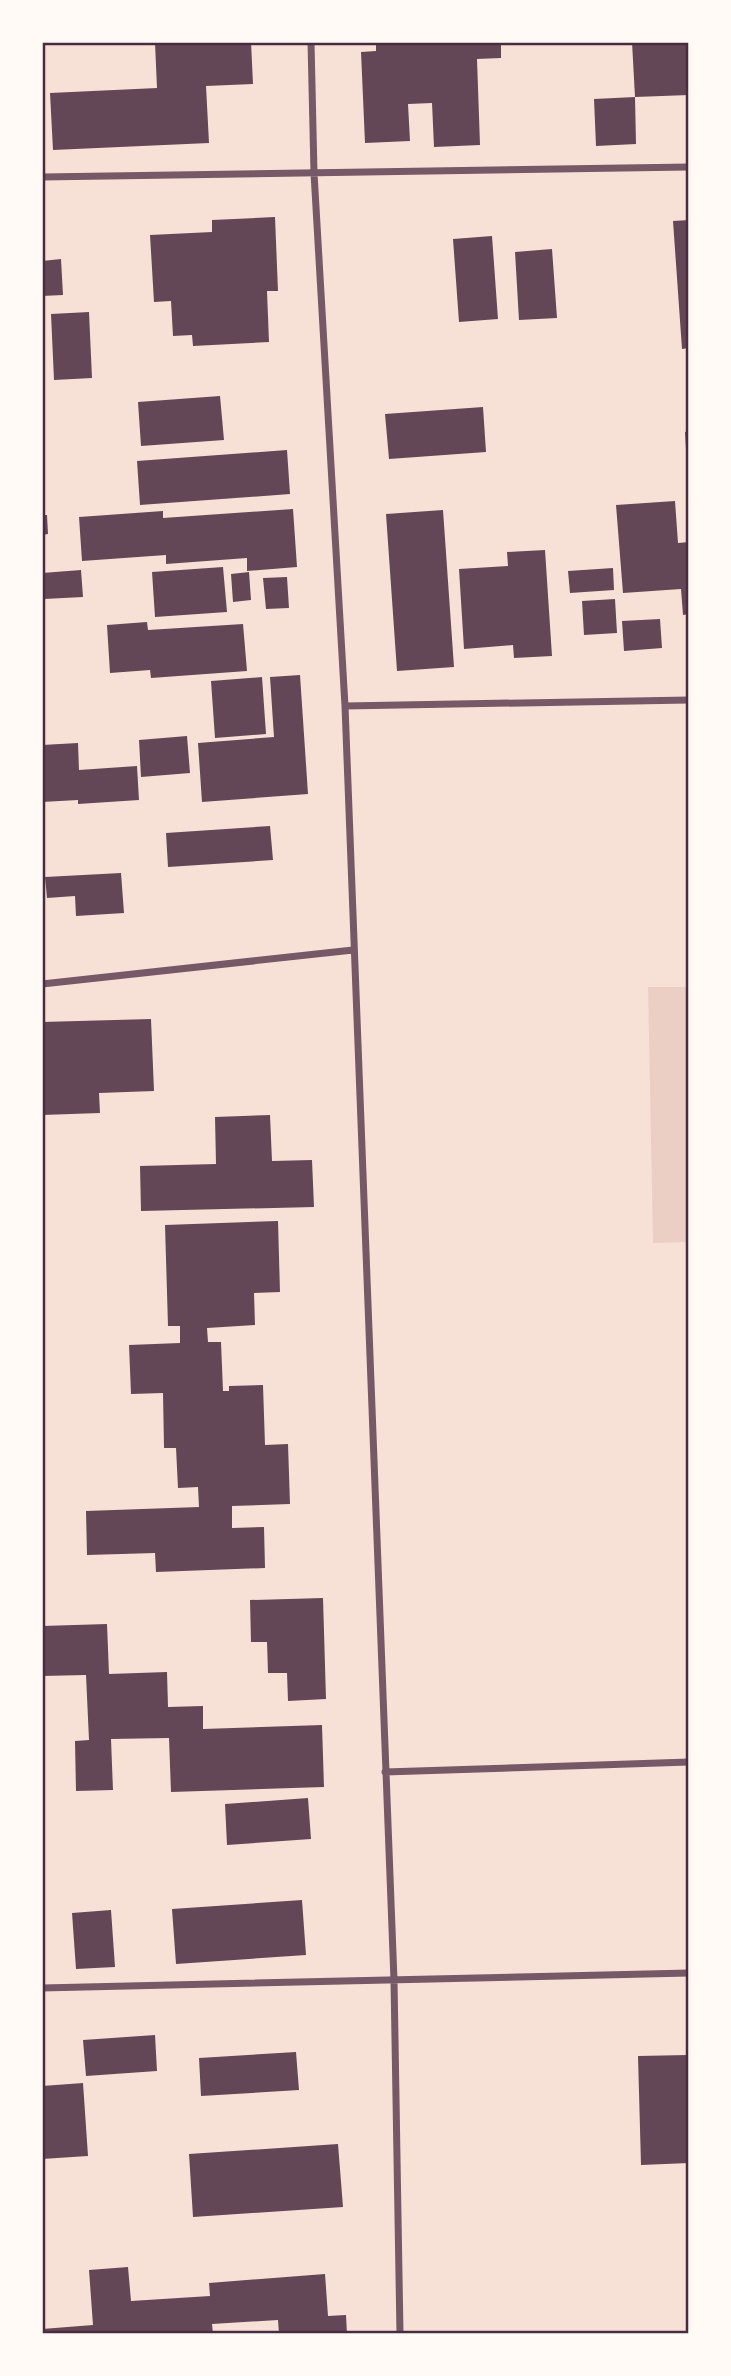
<svg xmlns="http://www.w3.org/2000/svg" width="731" height="2376" viewBox="0 0 731 2376" font-family="Quicksand,sans-serif">
<style>
.green{fill:#ebcfc5}
.building{fill:#644757}
.lines{fill:none;stroke-linecap:round;stroke-linejoin:round}
.minor{stroke:#755966;stroke-width:7}
.neatline{fill:none;stroke:#4a2c40;stroke-width:2.5}
</style>
<rect width="100%" height="100%" fill="#f7e1d7"/>
<path class="green" d="M648 987H689V1242L653 1243Z"/>
<path class="building" d="M251 42 253 84 206 86 209 143 53 150 50 93 157 88 155 43Z
M376 42H501V58L477 59 480 145 434 147 432 103 408 104 410 141 365 143 361 52 376 51Z
M632 42H689V95L635 97Z
M635 97 636 144 596 146 594 99Z
M275 217 278 291H267L269 342 193 346 192 335 173 336 171 301 154 302 150 235 212 232V220Z
M689 220V348L682 349 673 221Z
M492 236 498 319 459 322 453 239Z
M552 249 557 318 519 320 515 252Z
M61 259 63 295 42 296V261Z
M89 312 92 378 54 380 51 314Z
M220 396 224 440 141 446 138 402Z
M483 407 486 452 389 459 385 414Z
M689 431V465H687L685 432Z
M287 450 290 494 140 505 137 461Z
M675 501 678 543 689 542V614L683 615 681 589 623 593 616 505Z
M293 509 297 567 247 571V558L166 564V555L82 561 79 517 163 511V518Z
M443 510 454 667 397 671 386 514Z
M42 515H47L48 534 42 535Z
M545 550 552 656 514 658 513 645 464 649 459 569 508 566 507 552Z
M223 567 227 612 155 617 152 572Z
M613 568 614 590 570 593 568 571Z
M81 570 83 597 44 599 42 573Z
M249 572 251 600 233 602 231 574Z
M287 577 289 608 266 609 263 578Z
M615 599 617 633 584 635 582 601Z
M660 619 662 648 624 651 622 621Z
M147 622 148 630 243 624 247 671 151 678 150 670 110 673 107 625Z
M300 675 308 794 202 802 198 743 274 737 270 677Z
M262 677 266 734 215 738 211 681Z
M187 736 190 773 141 777 139 740Z
M78 743 79 770 137 766 139 800 78 804V800L42 802V745Z
M270 826 273 860 168 867 166 833Z
M121 873 124 913 76 916 75 896 47 898 45 877Z
M151 1019 154 1091 99 1093 100 1113 42 1115V1022Z
M270 1115 272 1161 312 1160 314 1207 141 1211 140 1166 216 1164 215 1117Z
M278 1221 280 1292 254 1293 255 1325 207 1328 208 1342H221L223 1391H229V1386L263 1385 265 1445 288 1444 290 1504 232 1506V1528L264 1527 265 1568 156 1572 155 1553 87 1555 86 1511 199 1507 198 1487 178 1488 176 1448H164L163 1393 131 1394 129 1345 180 1343V1326H168L165 1225Z
M323 1598 326 1699 288 1701 287 1673H268L267 1642H251L250 1600Z
M107 1624 109 1674 167 1672 168 1707 203 1706V1729L322 1725 324 1787 171 1792 169 1738 111 1739 113 1790 76 1791 75 1741 89 1740 86 1675 42 1676V1626Z
M308 1798 311 1839 227 1845 225 1804Z
M302 1900 306 1955 176 1964 172 1909Z
M111 1910 115 1967 76 1969 72 1913Z
M155 2035 157 2071 86 2076 83 2040Z
M296 2052 299 2090 201 2096 199 2058Z
M687 2055 689 2163 641 2165 638 2056Z
M83 2083 88 2156 42 2159V2086Z
M338 2144 343 2207 193 2217 189 2154Z
M128 2267 131 2301 210 2296 209 2283 325 2274 328 2316 346 2315 347 2334H279L278 2320 212 2324 213 2334H42V2329L93 2325 89 2270Z"/>
<g class="lines">
<path class="minor" d="M311 42 314 173 345 706 394 1980 400 2334
M42 177 689 167
M345 706 689 700
M42 984 353 950
M385 1772 689 1762
M42 1988 689 1973"/>
</g>
<rect width="731" height="2376" fill="none" stroke="#fffaf5" stroke-width="88"/>
<rect x="44" y="44" width="643" height="2288" class="neatline"/>
</svg>
